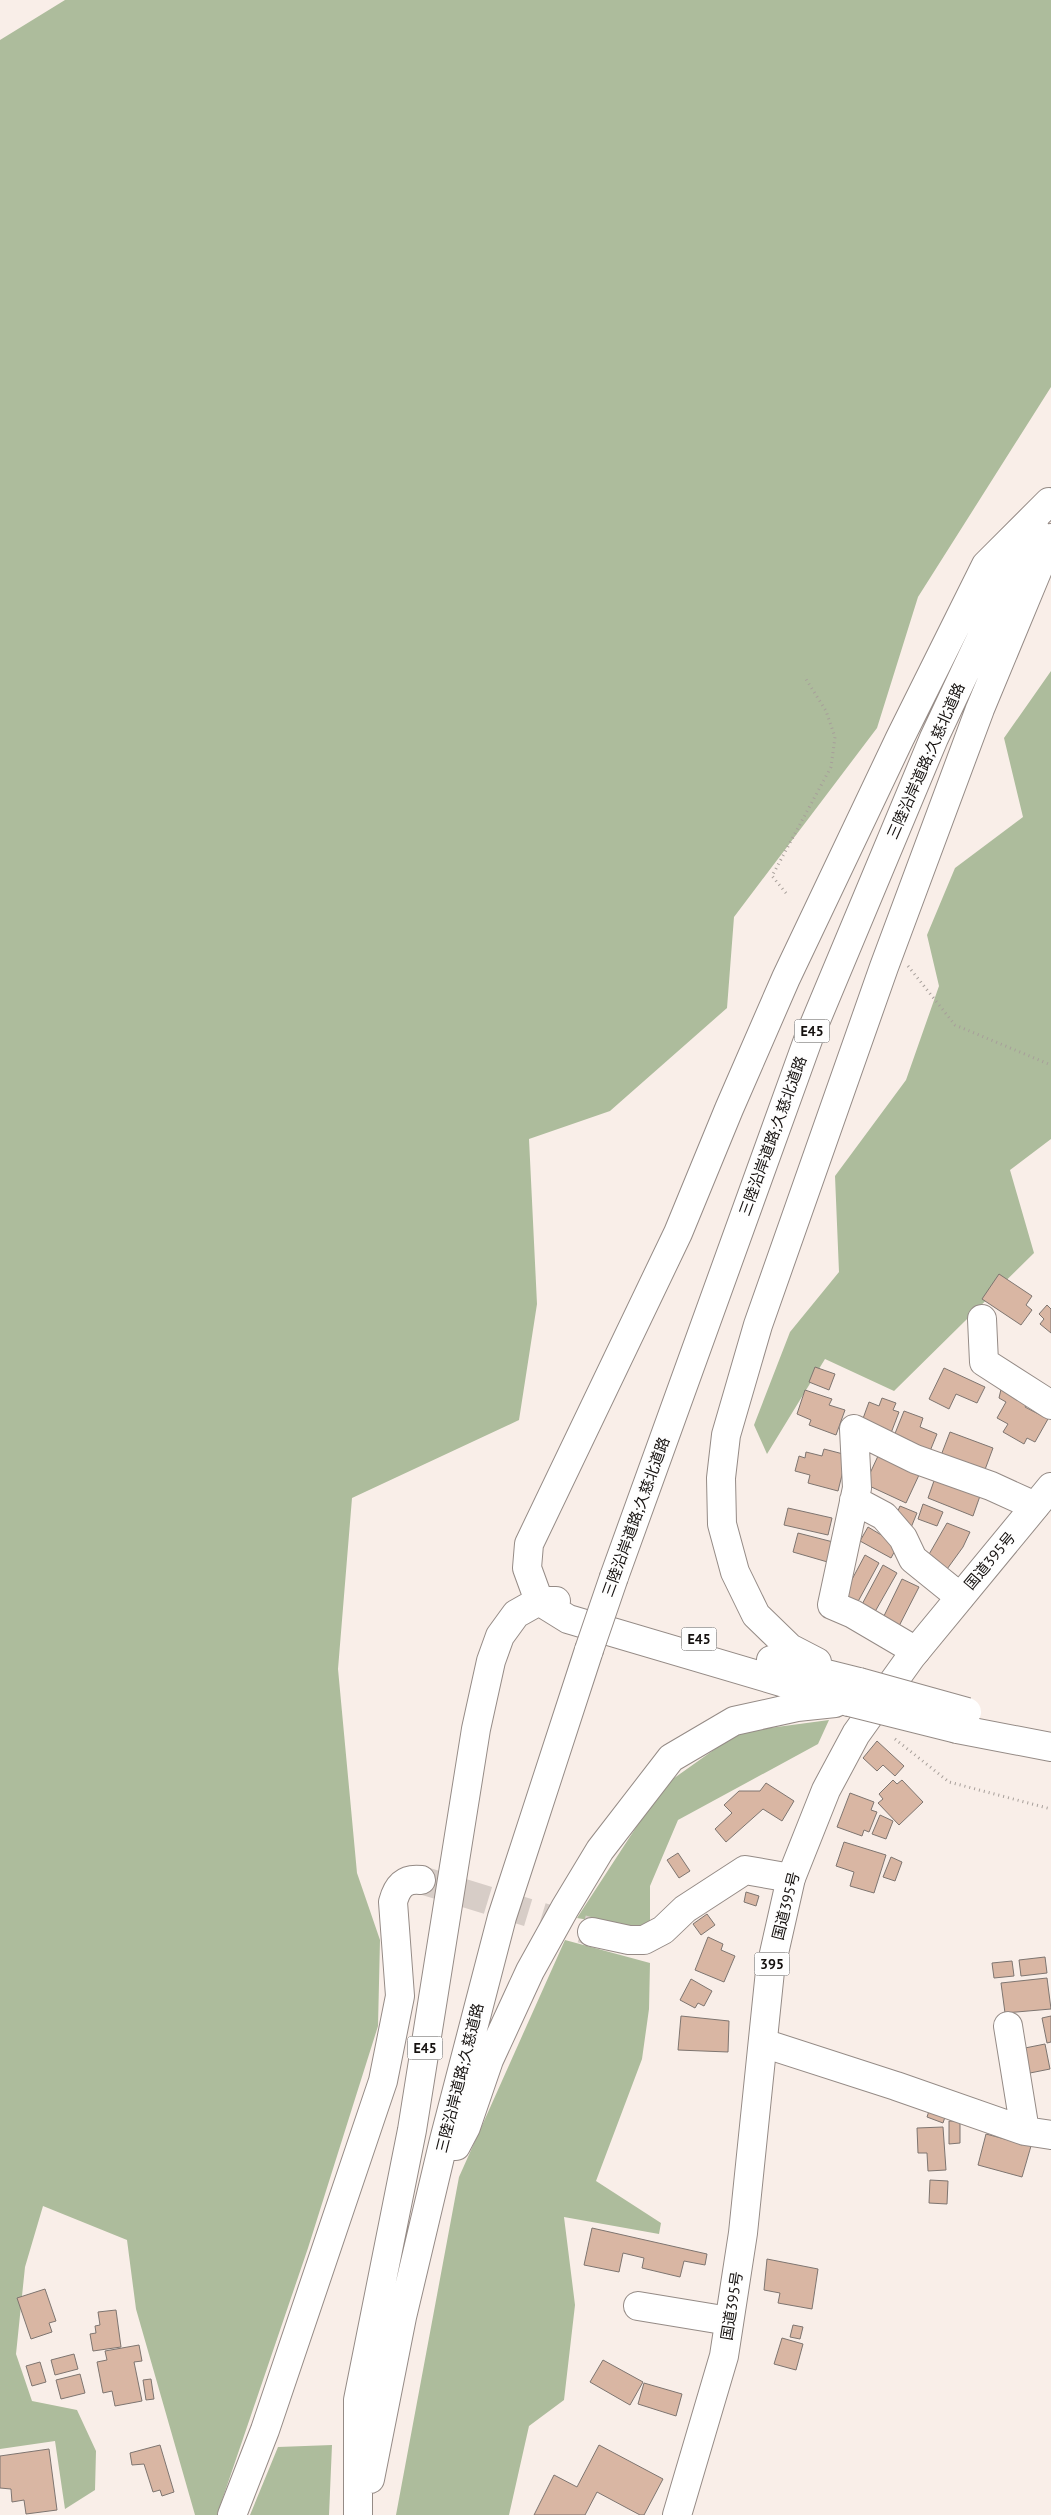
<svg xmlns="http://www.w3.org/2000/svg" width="1051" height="2515" viewBox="0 0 1051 2515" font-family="'PT Sans','Noto Sans JP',sans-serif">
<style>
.forest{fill:#adbc9c}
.building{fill:#d9b6a3;stroke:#7e7570}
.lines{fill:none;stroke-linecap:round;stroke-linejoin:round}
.minor-tunnel{stroke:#d7cdc7;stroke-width:28;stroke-dasharray:28 14;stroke-linecap:butt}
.minor-casing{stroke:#958b86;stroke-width:30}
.highway-casing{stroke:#958b86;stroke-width:30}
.path{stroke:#a79f9a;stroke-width:3;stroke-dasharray:1 4;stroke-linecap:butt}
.minor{stroke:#fff;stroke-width:28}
.highway{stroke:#fff;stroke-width:28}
.highway-bridge-casing{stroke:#958b86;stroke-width:30;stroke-linecap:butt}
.highway-bridge{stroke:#fff;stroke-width:28}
.labels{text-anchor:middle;stroke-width:5;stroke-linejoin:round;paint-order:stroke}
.shield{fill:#fefefe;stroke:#5b5857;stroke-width:1}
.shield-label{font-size:14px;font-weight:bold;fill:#15110f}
.street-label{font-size:15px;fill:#15110f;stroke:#fefefe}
</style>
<rect width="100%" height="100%" fill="#f9eee8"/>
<path class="forest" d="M65 0H1051V387L918 597 877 728 734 917 727 1008 610 1111 529 1139 537 1304 519 1420 352 1498 338 1669 357 1873 380 1940 378 2026 308 2248 217 2515H195L136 2309 127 2240 43 2206 25 2267 16 2354 32 2401 77 2410 96 2451 95 2490 65 2509 55 2441 0 2449V40Z
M1051 671V1139L1010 1170 1034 1253 894 1391 825 1359 767 1454 754 1425 790 1332 839 1272 835 1176 906 1080 939 986 927 935 955 868 1023 817 1004 738Z
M829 1720 818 1744 678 1820 650 1886V1931L577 1918 663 1786 739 1732Z
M565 1940 650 1963 649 2009 642 2059 596 2181 661 2223 659 2234 564 2217 575 2305 564 2400 529 2426 509 2515H396L459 2177Z
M332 2445 329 2515H250L278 2447Z"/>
<path class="building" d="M999 1274 1032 1296 1026 1305 1032 1310 1021 1325 982 1299Z
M1047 1305 1051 1309V1333L1040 1324 1044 1319 1039 1314Z
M815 1367 835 1374 829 1390 809 1382Z
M944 1368 985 1387 977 1403 956 1394 949 1409 929 1399Z
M1002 1385 1029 1400 1025 1407 1048 1419 1035 1442 1027 1438 1024 1444 1003 1432 1008 1424 997 1418 1006 1402 999 1398Z
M805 1390 832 1399 829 1405 845 1410 836 1435 809 1425 811 1420 797 1414Z
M882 1398 896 1403 893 1410 899 1412 888 1441 861 1424 869 1402 879 1406Z
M904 1411 923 1418 920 1427 937 1434 928 1456 892 1441Z
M950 1432 993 1448 983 1475 940 1458Z
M824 1449 847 1455 838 1491 808 1483 810 1475 795 1471 799 1456 805 1458 806 1452 822 1456Z
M878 1456 919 1475 906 1503 865 1484Z
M935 1478 980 1496 973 1516 928 1498Z
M923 1504 943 1512 937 1526 918 1519Z
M900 1506 917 1513 910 1530 893 1522Z
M788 1508 832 1518 828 1535 784 1525Z
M947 1523 970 1532 963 1547 942 1576 924 1563Z
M868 1527 898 1545 891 1558 860 1541Z
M798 1533 837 1543 831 1563 793 1552Z
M865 1555 879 1563 855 1607 841 1600Z
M883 1565 897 1573 872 1617 859 1610Z
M902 1579 919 1587 897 1630 881 1622Z
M877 1741 904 1766 895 1776 883 1765 877 1771 863 1758Z
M893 1780 897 1784 902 1780 923 1802 899 1825 878 1803 883 1799 879 1794Z
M766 1783 794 1801 782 1821 763 1809 726 1842 715 1829 732 1813 724 1805 739 1791H760Z
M850 1793 874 1802 871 1810 877 1812 869 1832 864 1830 862 1836 837 1827Z
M880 1815 893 1821 886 1839 872 1834Z
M844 1842 886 1855 874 1893 850 1886 854 1872 836 1866Z
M678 1853 690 1871 679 1878 667 1860Z
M891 1857 902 1862 895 1881 883 1877Z
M746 1892 759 1896 756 1906 744 1902Z
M707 1914 715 1925 701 1935 693 1924Z
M708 1937 723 1944 721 1950 735 1956 724 1982 695 1970Z
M1045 1957 1047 1973 1021 1976 1019 1960Z
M1012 1961 1014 1976 994 1978 992 1963Z
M1047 1978 1051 2009 1005 2013 1001 1983Z
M691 1979 712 1991 704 2006 698 2003 695 2008 680 2000Z
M681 2016 729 2021 728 2052 678 2050Z
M1051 2016V2042L1047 2043 1042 2018Z
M1045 2044 1050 2069 1025 2074 1020 2049Z
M930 2108 946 2114 943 2123 927 2117Z
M949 2121H960V2143L949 2144Z
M943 2127 946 2170 928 2171 927 2153H918L917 2128Z
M986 2134 1031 2146 1022 2177 978 2165Z
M930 2180 948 2181 947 2204 929 2203Z
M592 2228 707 2254 705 2265 684 2261 680 2277 642 2268 644 2258 623 2253 619 2272 584 2265Z
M767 2259 818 2269 812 2309 778 2303 780 2293 764 2290Z
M45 2289 56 2321 49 2323 52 2332 31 2339 17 2298Z
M116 2310 121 2347 93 2351 90 2334 96 2333 95 2326 100 2325 98 2312Z
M793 2325 803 2327 800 2339 790 2337Z
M782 2338 803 2344 796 2370 774 2364Z
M139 2345 142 2361 134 2362 142 2401 115 2406 112 2391 103 2393 97 2362 107 2360 105 2351Z
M74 2354 78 2369 55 2375 51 2360Z
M603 2360 643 2382 630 2405 590 2382Z
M40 2362 46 2382 32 2386 26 2366Z
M80 2374 85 2393 61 2399 56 2380Z
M151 2379 154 2399 146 2400 143 2380Z
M644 2383 682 2394 676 2416 638 2404Z
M160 2445 174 2492 162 2496 160 2490 153 2492 144 2464 132 2465 130 2453Z
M599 2445 663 2479 644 2515H640L597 2492 585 2515H534L554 2475 577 2487Z
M49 2449 57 2510 26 2514 24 2500 12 2502 11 2489 0 2488V2456Z"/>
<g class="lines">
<path class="minor-tunnel" d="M421 1880 592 1932"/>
<defs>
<path id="minor" d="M982 1319 984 1362 1051 1405
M854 1500 884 1516 903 1538 913 1559 960 1597
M916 1651 853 1614 832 1605 857 1488 854 1429 915 1459 991 1486 1035 1506
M592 1932 629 1940H644L663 1930 685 1909 745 1870 791 1878
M1008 2026 1025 2131
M763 2043 896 2086 1025 2131 1051 2135
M638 2306 729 2321
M232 2515 265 2430 383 2081 400 1996 393 1902C397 1887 404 1878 421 1880"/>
<path id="highway" d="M614 1577 809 1037 934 738 1013 570 1035 529
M771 1660 859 1682
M817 1662 790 1648 756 1615 735 1572 722 1524 721 1478 726 1435 758 1325 884 967 980 709 1051 538
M849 1702 568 1619 539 1601 527 1568 529 1544 678 1233 729 1109 786 978 900 738 986 565 1049 502
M957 1729 1051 1747
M456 2146 466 2127 489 2060 530 1971 565 1908 600 1850 671 1758 734 1721 797 1707 835 1703
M370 2479 402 2317 444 2140 502 1917 589 1650
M358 2515V2400L412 2130 476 1729 491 1661 500 1636 516 1614 539 1601H556
M677 2515 724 2356 743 2233 770 1971 791 1878 826 1790 856 1734 911 1657 1051 1487"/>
</defs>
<use href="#minor" class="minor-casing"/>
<use href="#highway" class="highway-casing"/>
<path class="path" d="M786 893 772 876 831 767 835 737 826 711 804 676
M908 966 955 1025 1051 1065
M895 1739 949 1782 1051 1809"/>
<use href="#minor" class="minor"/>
<use href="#highway" class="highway"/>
<defs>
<path id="highway-bridge" d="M589 1650 614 1577
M859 1682 967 1712
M849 1702 957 1729"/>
</defs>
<use href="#highway-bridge" class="highway-bridge-casing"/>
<use href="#highway-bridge" class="highway-bridge"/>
</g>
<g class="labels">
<g class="shield">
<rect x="794.5" y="1019.5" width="35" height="23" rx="4"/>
<rect x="681.5" y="1627.5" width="35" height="23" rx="4"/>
<rect x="754.5" y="1952.5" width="35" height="23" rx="4"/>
<rect x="407.5" y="2036.5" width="35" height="23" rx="4"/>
</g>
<g class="shield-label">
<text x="812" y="1036">E45</text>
<text x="699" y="1644">E45</text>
<text x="772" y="1969">395</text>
<text x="425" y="2053">E45</text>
</g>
<g class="street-label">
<text transform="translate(926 761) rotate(-66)" y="5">三陸沿岸道路;久慈北道路</text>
<text transform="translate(773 1136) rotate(-70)" y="5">三陸沿岸道路;久慈北道路</text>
<text transform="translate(636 1517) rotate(-70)" y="5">三陸沿岸道路;久慈北道路</text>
<text transform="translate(990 1561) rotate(-50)" y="5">国道395号</text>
<text transform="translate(786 1906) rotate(-76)" y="5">国道395号</text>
<text transform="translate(460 2078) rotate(-76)" y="5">三陸沿岸道路;久慈道路</text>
<text transform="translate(732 2306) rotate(-81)" y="5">国道395号</text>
</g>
</g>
</svg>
